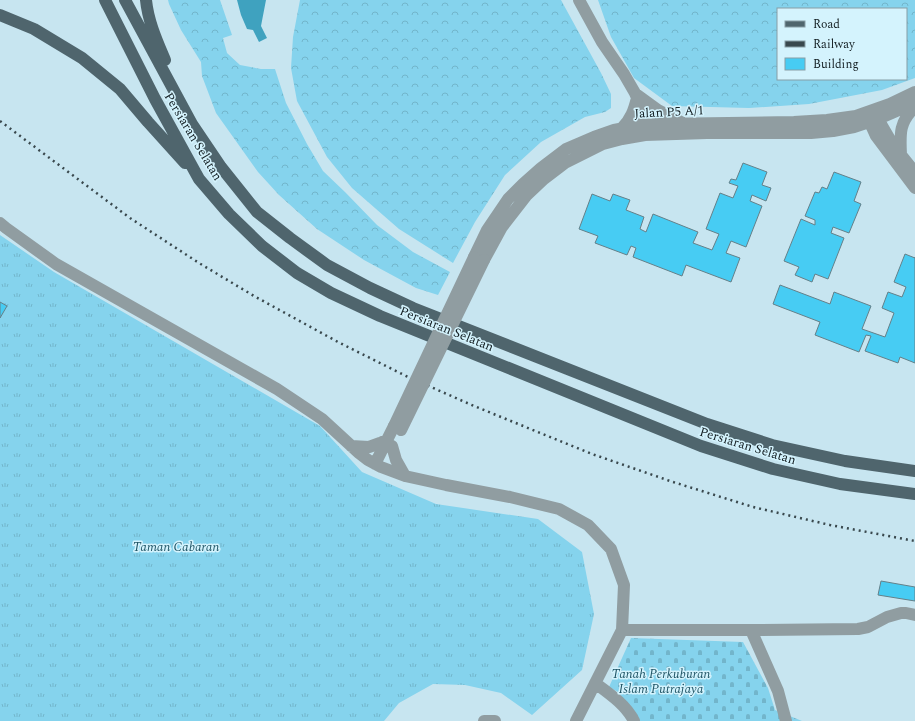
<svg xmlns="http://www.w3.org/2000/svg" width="915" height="721" viewBox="0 0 915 721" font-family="Spectral,serif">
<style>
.grass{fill:url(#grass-tufts)}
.forest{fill:url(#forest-crowns);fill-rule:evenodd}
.cemetery{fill:url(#cemetery-stones)}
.water{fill:#3fa2bf}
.building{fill:#47ccf3;stroke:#648089}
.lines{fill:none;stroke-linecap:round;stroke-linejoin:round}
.minor{stroke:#909da1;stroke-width:12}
.major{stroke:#4f656d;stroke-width:12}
.rail{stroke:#39484d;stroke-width:2.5;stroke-dasharray:2 4;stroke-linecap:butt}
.minor-bridge{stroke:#909da1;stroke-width:12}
.labels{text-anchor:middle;stroke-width:3;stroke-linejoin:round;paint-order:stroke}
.street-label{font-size:13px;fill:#141f23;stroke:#d4f3fd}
.park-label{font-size:13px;font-style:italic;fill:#215667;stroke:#d4f3fd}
</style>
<defs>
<pattern id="grass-tufts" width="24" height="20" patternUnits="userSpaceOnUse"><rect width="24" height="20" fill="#85d3ed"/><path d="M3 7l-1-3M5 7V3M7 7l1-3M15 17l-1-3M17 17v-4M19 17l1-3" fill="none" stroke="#72b5cb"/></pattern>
<pattern id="forest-crowns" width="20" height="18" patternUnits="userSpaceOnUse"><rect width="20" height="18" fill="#85d3ed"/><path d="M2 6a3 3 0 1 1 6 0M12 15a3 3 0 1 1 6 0" fill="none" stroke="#72b5cb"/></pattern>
<pattern id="cemetery-stones" width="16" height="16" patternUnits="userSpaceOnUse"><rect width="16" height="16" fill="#85d3ed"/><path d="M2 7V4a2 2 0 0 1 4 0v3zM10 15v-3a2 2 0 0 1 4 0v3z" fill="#72b5cb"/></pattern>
</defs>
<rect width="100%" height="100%" fill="#c7e5f0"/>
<path class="grass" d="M0 235 54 272 320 426 362 472 436 504 538 519 582 552 594 614 582 670 532 715 501 693 465 685 433 684 399 703 384 721H0Z"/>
<path class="forest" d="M168 0H220L232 35 223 38 227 53 240 65 261 69H275L286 103 307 144 323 171 345 192 377 225 413 252 450 272 438 295 416 288 364 260 317 229 279 195 258 172 216 113 202 76 201 62 181 30 169 4Z
M300 0H561L601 73 611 94V108L605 112 585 117 541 142 505 175 475 222 453 263 399 229 352 188 327 157 297 101 291 68 293 37Z
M598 0H915V78L882 90 809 104 749 108 672 106 634 78 611 37ZM778 9H906V79H778Z"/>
<path class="cemetery" d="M631 638 743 642 768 688 775 710 802 721H638L632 710 618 692 609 687Z"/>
<path class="water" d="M237 0H266L261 26 267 38 259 42 253 30 247 29 241 15Z"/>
<path class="building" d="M743 163 767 172 762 185 771 188 766 201 752 195 750 201 762 206 746 247 731 241 726 253 740 258 731 282 686 265 682 276 633 257 636 248 631 246 627 255 595 243 598 236 579 229 592 194 610 201 613 194 630 200 626 210 644 217 640 229 646 232 653 214 698 232 693 243 712 250 719 234 706 229 720 193 733 198 738 186 729 183 731 179 736 180Z
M834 172 861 182 854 201 861 204 849 233 833 227 831 233 844 238 828 279 815 274 812 282 795 275 799 267 784 261 801 219 815 225V220L805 216 815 192 819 193 822 187 827 189Z
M905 254 915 258V257V363L900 357 898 363 865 351 871 336 866 335 859 352 815 335 820 322 773 304 780 285 830 304 834 292 871 306 862 329 885 337 894 313 882 308 888 292 902 297 906 287 894 282Z
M0 302 7 306 0 318Z
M881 581 915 587V601L878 595Z"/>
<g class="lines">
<path class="minor" d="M579 0 602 42 624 74 635 93 642 109 645 132
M636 94 658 110 681 122
M876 113C885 135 899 154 915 172
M867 116 876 136 915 188
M622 128C631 119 634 110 637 98
M901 155C900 134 899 122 915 107
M0 223 6 228 56 264 277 389 322 419 359 453 368 460 381 467 405 476 446 485 510 497 559 509 588 525 611 549 624 585 622 630 576 721
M474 257 487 230 508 199 523 184 541 168 566 149 594 137 614 130 635 126 656 124 794 122 827 120 856 116 890 104 915 92
M484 260 502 227 526 196 544 179 565 163 603 144 622 139 645 135 707 133H811L833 131 854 127 878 119 915 103
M351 446 369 447 380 443 388 439
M392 446 396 460 405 476
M375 464 394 426
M622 630H751L858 629 868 627 887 617 901 613H906L915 615
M751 630 778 691 786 721
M595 683C610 694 626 705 634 721
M484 721H495"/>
<path class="major" d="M105 0 155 99 199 179 229 214 262 246 297 273 331 293 380 316 701 446 773 469 840 484 915 494
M125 0 192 124 221 167 257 212 290 238 327 265 370 288 413 308 707 424 772 445 845 461 915 471
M146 0C148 21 157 41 165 60
M0 15 34 29 82 58 120 89 148 122 185 163"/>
<path class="rail" d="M0 121 130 218 199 263 254 296 338 342 406 376 474 406 592 454 673 482 753 507 830 525 915 541"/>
<path class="minor-bridge" d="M394 426 474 257
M401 430 484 260"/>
</g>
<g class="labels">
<g class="street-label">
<text transform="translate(669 111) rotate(-3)" y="5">Jalan P5 A/1</text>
<text transform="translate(194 136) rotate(59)" y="5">Persiaran Selatan</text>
<text transform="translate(447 328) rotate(22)" y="5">Persiaran Selatan</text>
<text transform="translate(748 445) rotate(17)" y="5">Persiaran Selatan</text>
</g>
<g class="park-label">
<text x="176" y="551">Taman Cabaran</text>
<text x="661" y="678">Tanah Perkuburan<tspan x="661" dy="15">Islam Putrajaya</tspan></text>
</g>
</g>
<rect x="777" y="8" width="130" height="72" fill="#d4f3fd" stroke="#879ea6"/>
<rect x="785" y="21" width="20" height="6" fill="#4f656d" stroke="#879ea6"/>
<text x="813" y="28" font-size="12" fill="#141f23">Road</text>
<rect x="785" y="41" width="20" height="6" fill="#39484d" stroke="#879ea6"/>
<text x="813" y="48" font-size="12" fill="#141f23">Railway</text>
<rect x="785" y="58" width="20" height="12" fill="#47ccf3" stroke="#879ea6"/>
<text x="813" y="68" font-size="12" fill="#141f23">Building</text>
</svg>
